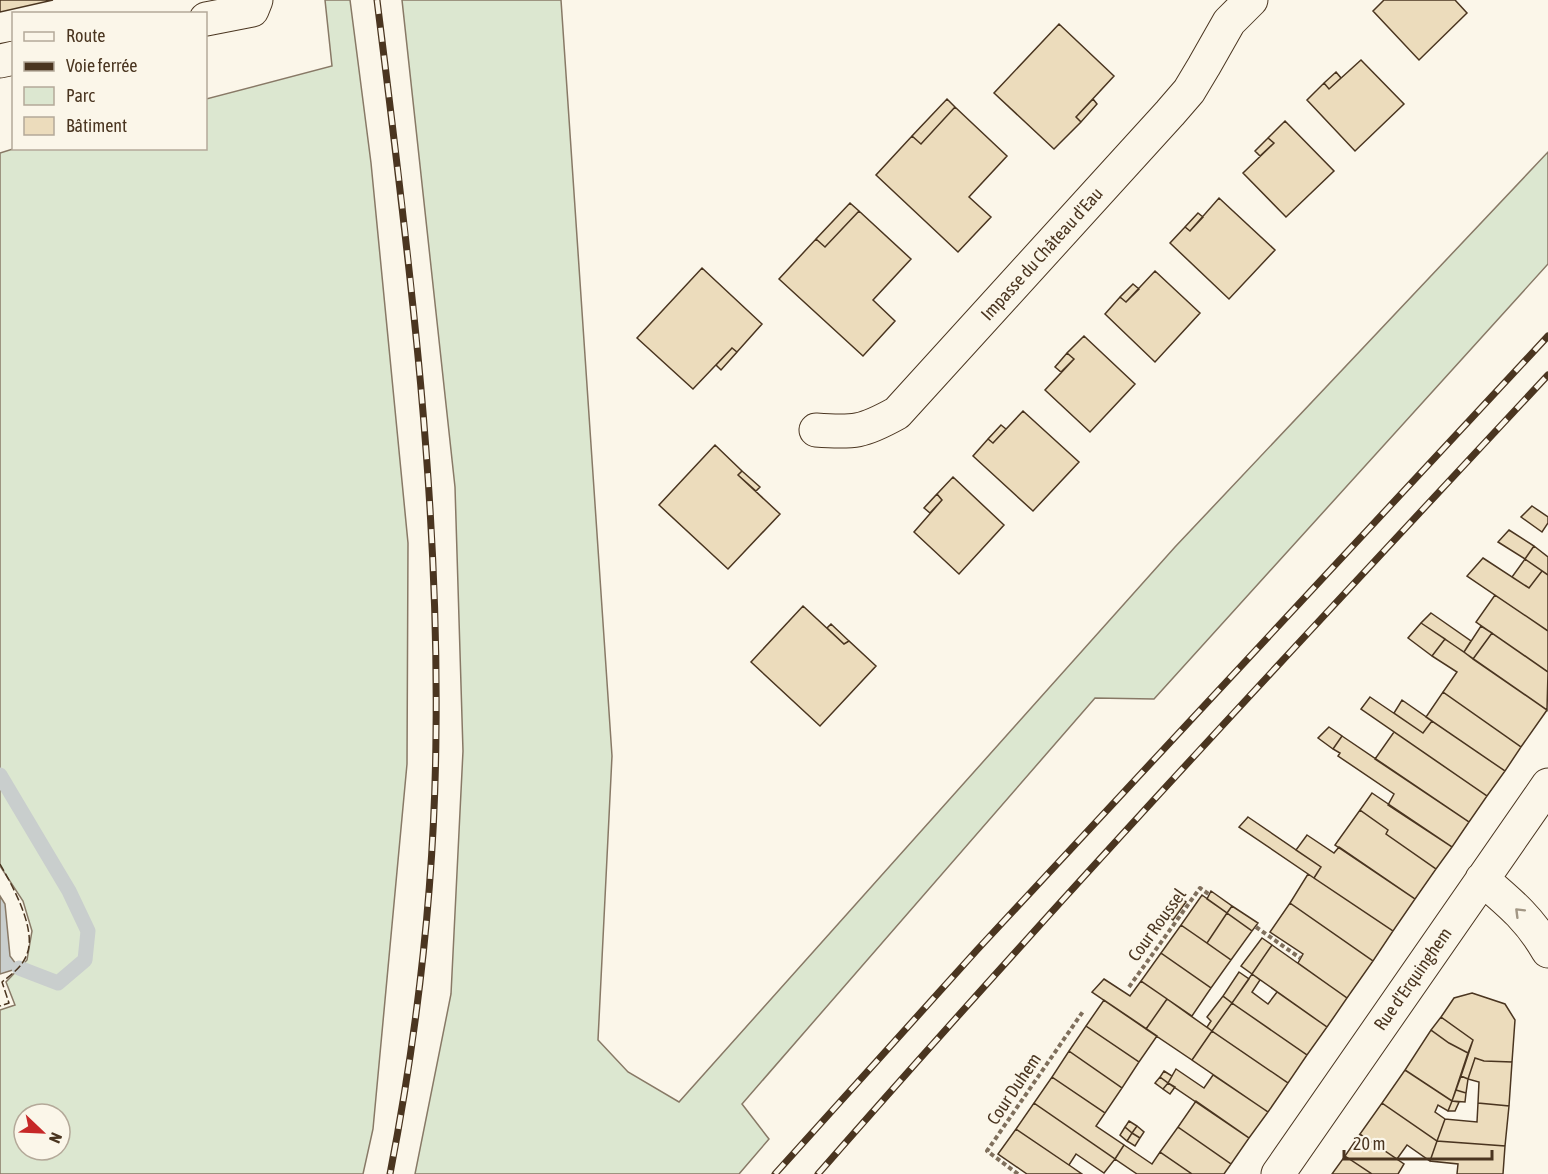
<svg xmlns="http://www.w3.org/2000/svg" width="1548" height="1174" viewBox="0 0 1548 1174" font-family="'Asap Condensed',sans-serif">
<style>
.green{fill:#dce7d0;stroke:#887966;stroke-width:1.5;fill-rule:evenodd}
.water{fill:#c9cecd;stroke:#887966;stroke-width:1.5}
.lines{fill:none;stroke-linecap:round;stroke-linejoin:round}
.stream{stroke:#c9cecd;stroke-width:15}
.building{fill:#ecdcbc;stroke:#4a3520;stroke-width:1.5}
.minor-casing{stroke:#4a3520;stroke-width:35}
.path{stroke:#7f6f5c;stroke-width:4;stroke-dasharray:4.5 3;stroke-linecap:butt}
.minor{stroke:#fbf6e9;stroke-width:33}
.rail-casing{stroke:#4a3520;stroke-width:7}
.rail{stroke:#fbf6e9;stroke-width:4.5;stroke-dasharray:14;stroke-linecap:butt}
.fence{stroke:#4a3520;stroke-width:1.5;stroke-dasharray:8 3;stroke-linecap:butt}
.oneway{stroke:#a29684}
.labels{text-anchor:middle;stroke-width:4.5;stroke-linejoin:round;paint-order:stroke}
.street-label{font-size:18px;fill:#4a3520;stroke:#fbf6e9}
</style>
<rect width="100%" height="100%" fill="#fbf6e9"/>
<path class="green" d="M325 0H350L371 163 408 543 407 764 373 1129 363 1174H0V1010L15 1005 6 982 27 960 32 931 23 901 0 866V153L16 148H206V99L332 66ZM24 1114H60V1150H24Z
M402 0H561L612 756 598 1040 628 1072 679 1102 1175 547 1548 152V264L1154 699 1095 698 742 1104 769 1139 739 1174H415L451 994 463 751 455 487Z"/>
<path class="water" d="M0 896 5 904 10 956 19 968 0 974Z"/>
<g class="lines">
<path class="stream" d="M0 775 69 891 88 931 85 960 58 983 19 968"/>
</g>
<path class="building" d="M0 0H53L0 12Z
M1384 0H1455L1467 13 1419 60 1373 11Z
M1059 24 1114 76 1076 117 1081 122 1054 149 994 93Z
M1361 60 1404 104 1355 151 1307 100 1324 83 1329 89Z
M1336 72 1341 78 1329 89 1324 83Z
M947 99 955 107 921 144 912 136Z
M1093 99 1097 104 1081 122 1076 117Z
M955 107 1007 156 969 197 991 217 958 252 876 175 912 136 921 144Z
M1285 121 1334 171 1286 217 1243 173 1274 143 1268 138Z
M1268 138 1274 143 1260 156 1255 151Z
M1219 198 1275 250 1229 299 1170 243 1185 227 1190 231Z
M850 203 859 211 825 247 816 239Z
M859 211 911 259 873 300 895 321 863 356 779 279 816 239 825 247Z
M1198 213 1203 217 1190 231 1185 227Z
M702 268 762 324 737 352 732 348 693 389 637 338Z
M1155 271 1200 313 1155 362 1105 314 1120 297 1126 302Z
M1133 284 1139 289 1126 302 1120 297Z
M1084 336 1135 384 1090 432 1045 390 1074 359 1067 353Z
M732 348 737 352 721 370 716 365Z
M1067 353 1074 359 1061 372 1055 367Z
M1023 411 1079 462 1033 511 973 456 988 439 993 443Z
M1001 425 1006 429 993 443 988 439Z
M715 445 742 471 738 475 780 514 728 569 659 505Z
M742 471 760 487 756 491 738 475Z
M953 477 1004 525 959 574 914 532 942 500 937 494Z
M937 494 942 500 930 513 924 508Z
M1532 506 1548 517V523L1542 532 1521 517Z
M1509 530 1534 546 1525 559 1498 542Z
M1534 546 1548 557V575L1525 559Z
M1483 558 1529 588 1542 571 1548 575V631L1467 576Z
M1525 559 1542 571 1529 588 1512 577Z
M1495 595 1548 631V672L1476 622Z
M803 606 844 644 849 641 876 666 820 726 751 662Z
M1431 613 1471 641 1464 652 1421 623Z
M1421 623 1445 639 1432 656 1408 638Z
M831 624 849 641 844 644 827 628Z
M1481 626 1492 633 1473 659 1464 652Z
M1492 633 1548 672 1547 710 1473 659Z
M1445 639 1547 710 1521 747 1443 692 1457 672 1432 656Z
M1443 692 1521 747 1505 771 1426 717Z
M1370 697 1423 733 1432 721 1505 771 1487 796 1361 709Z
M1402 700 1432 721 1423 733 1394 713Z
M1329 727 1342 736 1333 749 1318 738Z
M1394 732 1487 796 1469 822 1375 759Z
M1342 736 1469 822 1452 847 1388 805 1394 794 1338 756 1340 753 1333 749Z
M1372 793 1452 847 1436 869 1386 834 1388 830 1360 810Z
M1360 810 1388 830 1386 834 1436 869 1415 899 1335 845Z
M1248 817 1321 867 1314 878 1239 827Z
M1307 835 1334 853 1339 847 1415 899 1393 931 1314 878 1321 867 1296 850Z
M1308 874 1393 931 1373 961 1290 903Z
M1211 891 1232 906 1227 913 1207 899Z
M1202 895 1227 913 1207 943 1181 925Z
M1178 896 1186 902 1173 920 1163 912Z
M1290 903 1373 961 1347 998 1298 963 1303 954 1270 932Z
M1232 906 1258 923 1252 931 1227 913Z
M1227 913 1252 931 1231 960 1207 943Z
M1181 925 1231 960 1211 988 1161 953Z
M1262 938 1272 945 1252 974 1241 966Z
M1272 945 1347 998 1327 1027 1252 974Z
M1161 953 1211 988 1192 1016 1141 981Z
M1239 972 1249 979 1232 1003 1223 996Z
M1252 974 1260 980 1252 992 1268 1004 1277 992 1327 1027 1307 1055 1232 1003Z
M1104 979 1130 996 1141 981 1167 999 1146 1029 1092 992Z
M1472 993 1505 1004 1515 1020 1512 1062 1484 1061 1475 1058 1468 1079 1461 1076 1473 1040 1441 1017 1454 998Z
M1223 996 1232 1003 1212 1031 1207 1027 1211 1021 1207 1017Z
M1167 999 1212 1031 1192 1060 1146 1029Z
M1104 1000 1157 1036 1139 1062 1086 1026Z
M1232 1003 1307 1055 1288 1083 1212 1031Z
M1441 1017 1473 1040 1468 1053 1449 1043 1431 1030Z
M1086 1026 1139 1062 1122 1088 1069 1051Z
M1431 1030 1449 1043 1468 1053 1452 1101 1405 1070Z
M1212 1031 1288 1083 1268 1112 1192 1060Z
M1069 1051 1122 1088 1105 1113 1052 1077Z
M1475 1058 1484 1061 1512 1062 1509 1106 1478 1103 1479 1082 1468 1079Z
M1176 1069 1204 1088 1213 1075 1268 1112 1249 1138 1168 1083Z
M1405 1070 1452 1101 1448 1111 1438 1105 1435 1112 1445 1119 1437 1141 1382 1103Z
M1164 1071 1172 1076 1168 1083 1160 1077Z
M1461 1076 1468 1079 1466 1093 1456 1090Z
M1052 1077 1105 1113 1096 1126 1124 1145 1115 1159 1034 1103Z
M1160 1077 1168 1083 1163 1089 1155 1083Z
M1168 1083 1175 1087 1170 1094 1163 1089Z
M1456 1090 1466 1093 1465 1102 1452 1101Z
M1196 1101 1249 1138 1231 1164 1178 1127Z
M1452 1101 1459 1102 1455 1111H1448Z
M1034 1103 1115 1159 1104 1173 1076 1154 1069 1165 1016 1129Z
M1382 1103 1437 1141 1430 1161 1407 1145 1397 1159 1360 1134Z
M1478 1103 1509 1106 1505 1146 1437 1141 1445 1119 1477 1122Z
M1129 1121 1137 1126 1132 1133 1125 1127Z
M1137 1126 1144 1132 1140 1138 1132 1133Z
M1125 1127 1132 1133 1127 1141 1120 1135Z
M1178 1127 1231 1164 1224 1174H1192L1160 1152Z
M1016 1129 1069 1165 1082 1174H1027L998 1154Z
M1132 1133 1140 1138 1135 1146 1127 1141Z
M1360 1134 1404 1164 1398 1174H1372L1345 1156Z
M1437 1141 1505 1146 1503 1174H1457L1458 1164 1430 1161Z
M1124 1145 1152 1164 1160 1152 1192 1174H1137L1115 1159Z
M1345 1156 1372 1174H1332Z"/>
<g class="lines">
<defs>
<path id="minor" d="M206 19 252 10 256 0
M0 61 14 58
M816 430C854 433 863 432 897 413L1170 113 1189 91 1204 66 1229 22 1251 0
M1482 879C1509 902 1530 919 1548 951
M1278 1174 1548 785"/>
</defs>
<use href="#minor" class="minor-casing"/>
<path class="path" d="M1256 927 1300 958
M1129 987 1200 888 1210 895
M1018 1174 987 1151 1084 1010"/>
<use href="#minor" class="minor"/>
<defs>
<path id="rail" d="M377 0C407 243 439 487 436 732 435 880 418 1029 390 1174
M775 1174 977 950 1548 336
M818 1174C1056 902 1302 639 1548 375"/>
</defs>
<use href="#rail" class="rail-casing"/>
<use href="#rail" class="rail"/>
<path class="fence" d="M0 864C12 885 37 929 27 954 23 966 12 974 2 982L9 1003 0 1006"/>
</g>
<defs><path id="oneway-chevron" d="M-2-3.5L2.5 0L-2 3.5" fill="none" stroke-width="1.6" stroke-linecap="round" stroke-linejoin="round" transform="scale(1.5)"/></defs>
<use class="oneway" href="#oneway-chevron" transform="translate(1519 912) rotate(-135)"/>
<g class="labels">
<g class="street-label">
<text transform="translate(1042 254) rotate(-48)" y="6">Impasse du Château d'Eau</text>
<text transform="translate(1157 925) rotate(-54)" y="6">Cour Roussel</text>
<text transform="translate(1413 979) rotate(-55)" y="6">Rue d'Erquinghem</text>
<text transform="translate(1014 1089) rotate(-56)" y="6">Cour Duhem</text>
</g>
</g>
<rect x="12" y="12" width="195" height="138" fill="#fbf6e9" stroke="#b4a999" stroke-width="1.5"/>
<rect x="24" y="32" width="30" height="9" fill="#fbf6e9" stroke="#b4a999" stroke-width="1.5"/>
<text x="66" y="42" font-size="18" fill="#4a3520">Route</text>
<rect x="24" y="62" width="30" height="9" fill="#4a3520" stroke="#b4a999" stroke-width="1.5"/>
<text x="66" y="72" font-size="18" fill="#4a3520">Voie ferrée</text>
<rect x="24" y="87" width="30" height="18" fill="#dce7d0" stroke="#b4a999" stroke-width="1.5"/>
<text x="66" y="102" font-size="18" fill="#4a3520">Parc</text>
<rect x="24" y="117" width="30" height="18" fill="#ecdcbc" stroke="#b4a999" stroke-width="1.5"/>
<text x="66" y="132" font-size="18" fill="#4a3520">Bâtiment</text>
<g transform="translate(42 1132) rotate(113)"><circle r="28" fill="#fbf6e9" stroke="#b4a999" stroke-width="1.5"/>
<path d="M0-4.5L10 22L0 15L-10 22Z" fill="#c62828"/>
<text y="-9" font-size="16" font-weight="bold" text-anchor="middle" fill="#4a3520">N</text>
</g>
<path d="M1344 1150v9h148v-9" fill="none" stroke="#4a3520" stroke-width="3"/>
<text x="1353" y="1150" font-size="18" fill="#4a3520" stroke="#fbf6e9" stroke-width="4.5" paint-order="stroke">20 m</text>
</svg>
